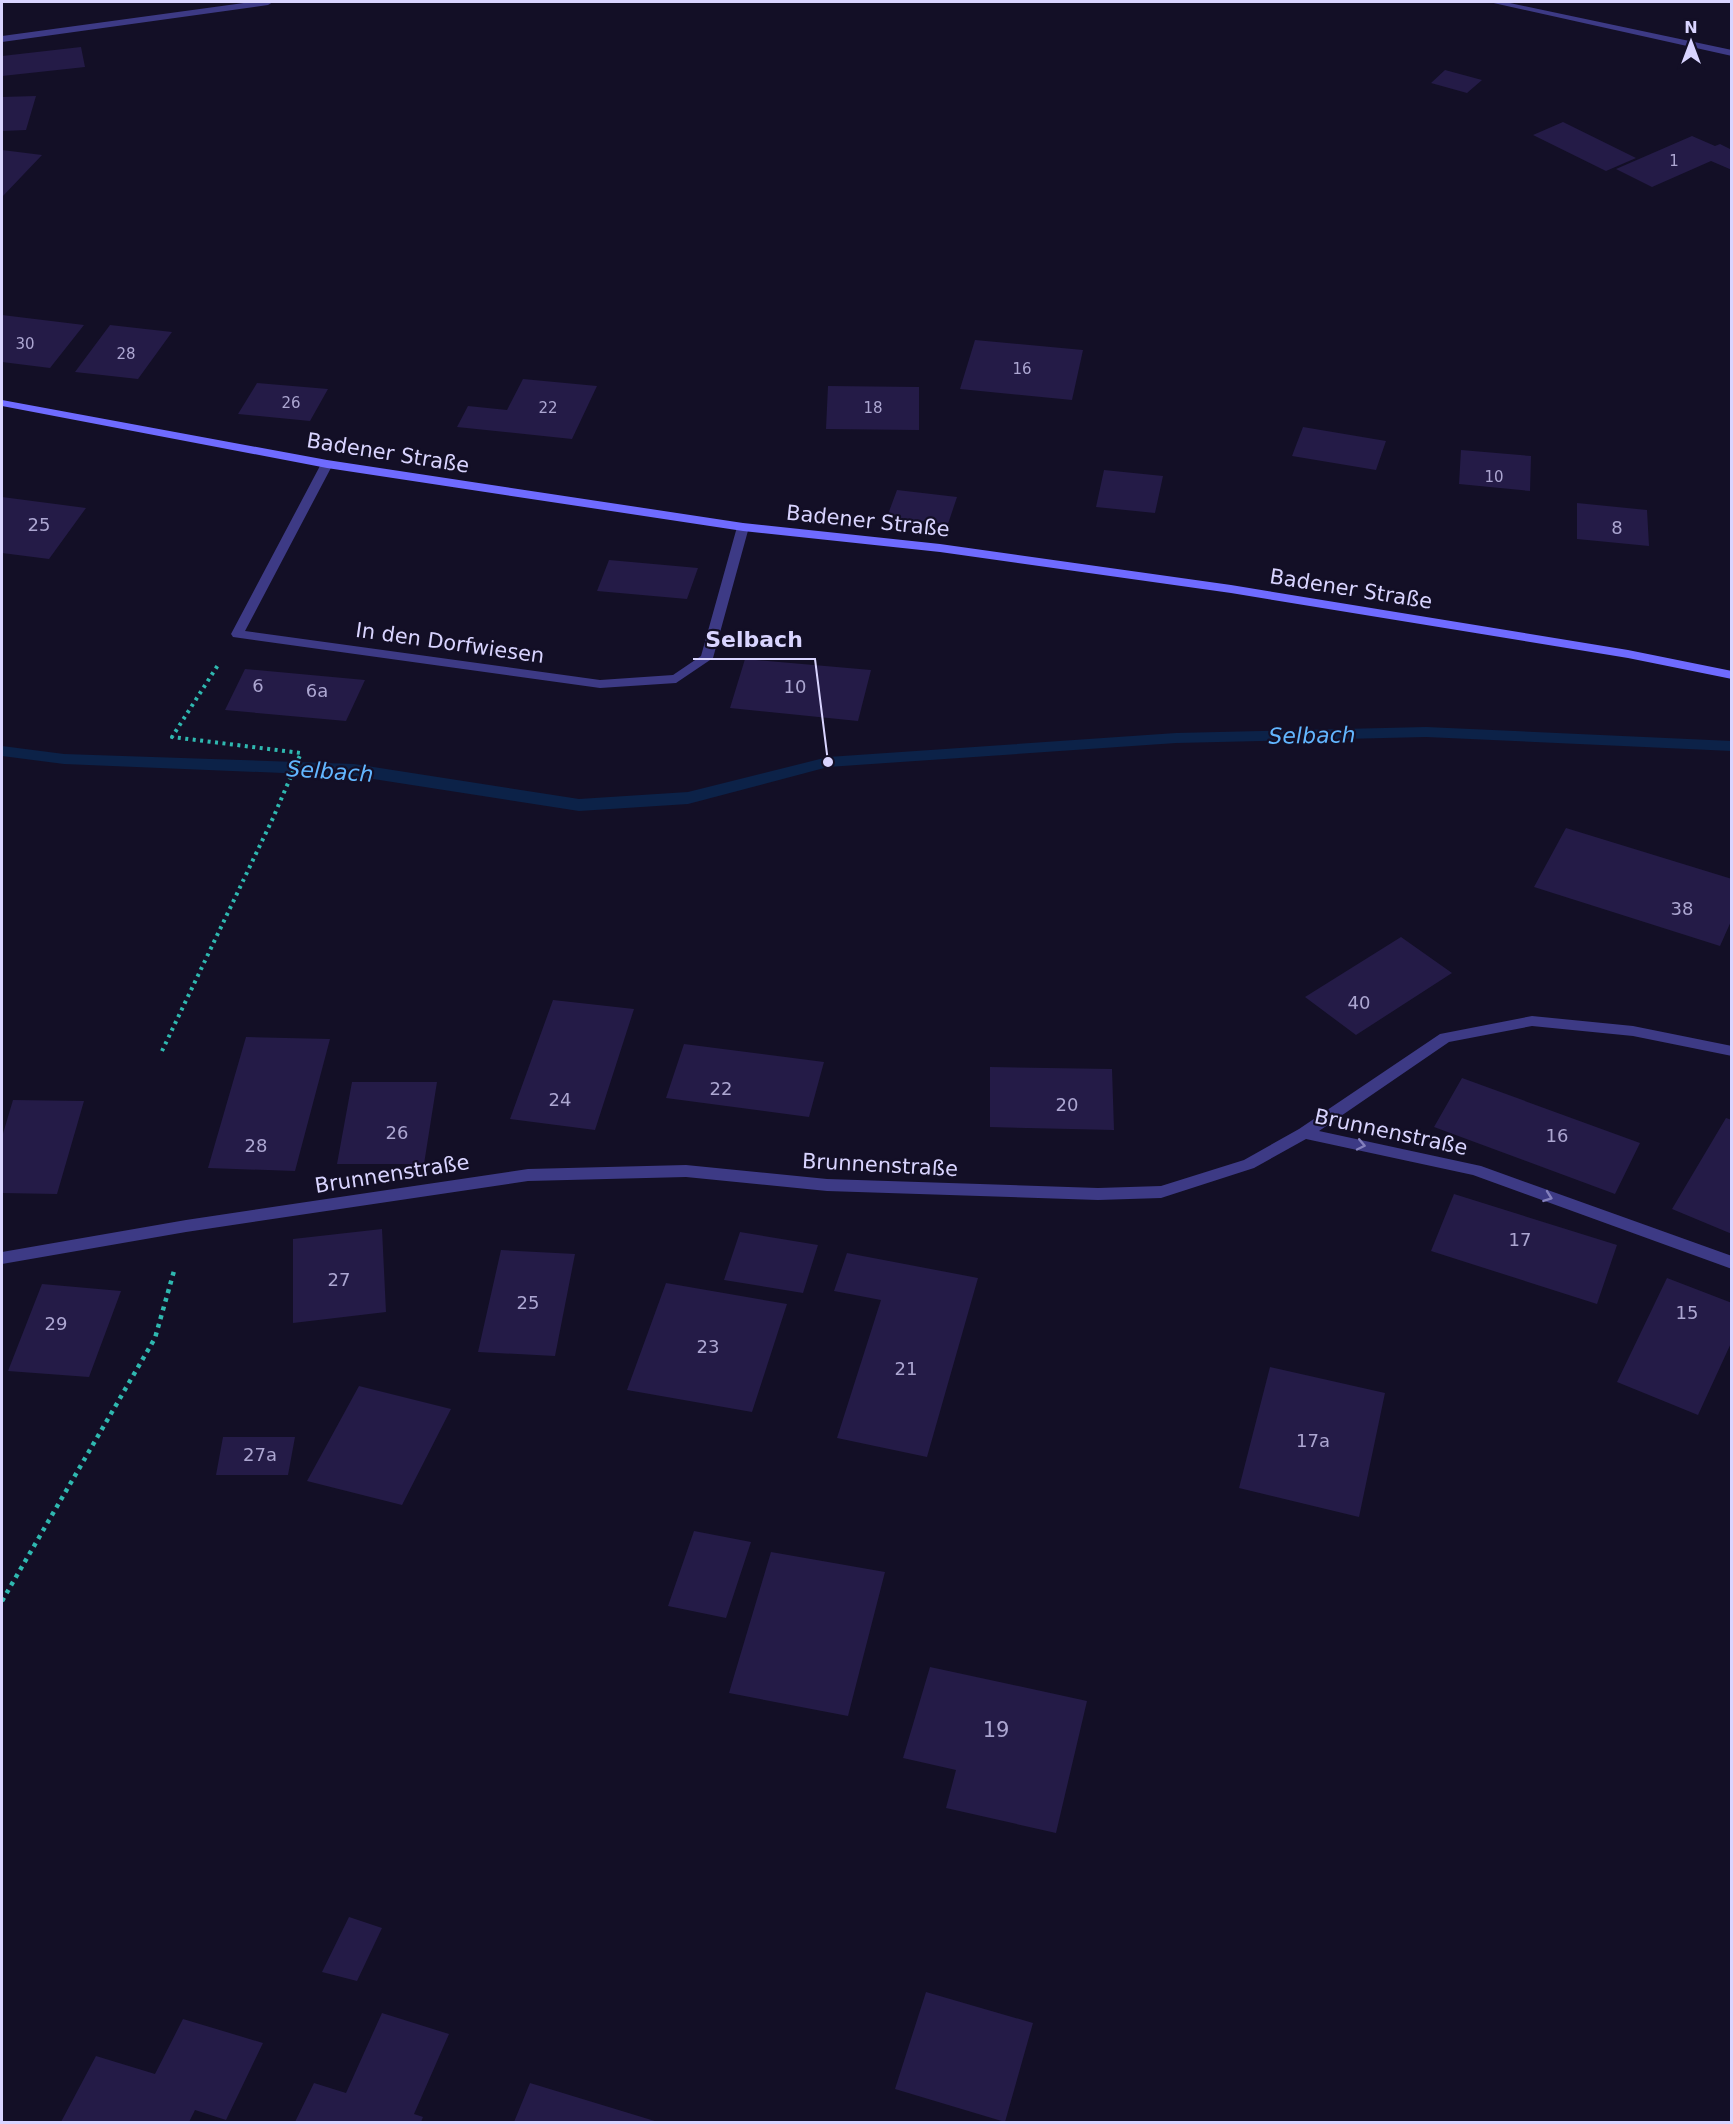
<svg xmlns="http://www.w3.org/2000/svg" width="1733" height="2124" viewBox="0 0 1733 2124" font-family="'DejaVu Sans',sans-serif">
<style>
.lines{fill:none;stroke-linecap:round;stroke-linejoin:round}
.stream{fill:#0c2248;fill-rule:evenodd}
.building{fill:#241b47}
.path-far1{stroke:#2fb8b0;stroke-width:4;stroke-dasharray:3 4.5;stroke-linecap:butt}
.path{stroke:#2fb8b0;stroke-width:4.5;stroke-dasharray:4 5;stroke-linecap:butt}
.service{fill:#3d3a85;fill-rule:evenodd}
.minor{fill:#3d3a85;fill-rule:evenodd}
.tertiary{fill:#3d3a85;fill-rule:evenodd}
.secondary{fill:#6f6bff;fill-rule:evenodd}
.oneway{stroke:#837fbc}
.labels{text-anchor:middle;stroke-width:4.5;stroke-linejoin:round;paint-order:stroke}
.far-number-label{font-size:15px;fill:#aca6d1}
.number-label{font-size:18px;fill:#aca6d1}
.street-label{font-size:21px;fill:#d9d4ff;stroke:#130f26}
.near-number-label{font-size:21px;fill:#aca6d1}
.water-label{font-size:22px;font-style:italic;fill:#62b6ff;stroke:#130f26}
.leader{fill:none;stroke:#d9d4ff;stroke-width:2}
.callout-dot{fill:#d9d4ff;stroke:#130f26;stroke-width:2}
.callout-label{font-size:22px;text-anchor:middle;font-weight:bold;fill:#d9d4ff;stroke:#130f26;stroke-width:4.5;stroke-linejoin:round;paint-order:stroke}
</style>
<rect width="100%" height="100%" fill="#130f26"/>
<g class="lines">
<path class="stream" d="M1426 727 1732 741V751L1426 737 1176 743 828 767 688 804 579 811 354 776 64 764 2 756V746L64 754 354 764 579 799 688 792 828 757 1176 733Z"/>
</g>
<path class="building" d="M81 47 85 67 2 76V56Z
M1445 70 1482 80 1467 93 1431 83Z
M36 96 26 130 2 131V97Z
M1563 122 1636 158 1606 171 1533 135Z
M1692 136 1715 146 1720 144 1732 150V170L1711 161 1652 187 1616 169Z
M2 150 42 155 2 197Z
M2 315 84 325 50 368 2 362Z
M110 325 172 332 138 379 75 372Z
M975 340 1083 350 1072 400 960 389Z
M523 379 597 386 572 439 457 427 468 406 507 410Z
M257 383 328 389 310 421 238 414Z
M828 386 919 387V430L826 429Z
M1303 427 1386 441 1376 470 1292 456Z
M1461 450 1531 456 1530 491 1459 484Z
M1104 470 1163 476 1155 513 1096 507Z
M897 490 957 497 948 524 887 517Z
M2 497 86 508 49 559 2 553Z
M1577 503 1647 510 1649 546 1577 539Z
M609 560 698 568 687 599 597 591Z
M745 659 871 670 858 721 730 708Z
M245 669 365 680 346 721 225 710Z
M1566 828 1732 879V919L1720 946 1534 887Z
M1401 937 1452 973 1356 1035 1305 997Z
M553 1000 634 1009 595 1130 510 1119Z
M246 1037 330 1039 295 1171 208 1168Z
M684 1044 824 1062 809 1117 666 1098Z
M990 1067 1112 1069 1114 1130 990 1127Z
M1462 1078 1640 1143 1615 1194 1434 1127Z
M352 1082H437L424 1164H337Z
M13 1100 84 1101 57 1194 2 1193V1137Z
M1726 1118 1732 1120V1234L1672 1209Z
M1454 1194 1617 1245 1597 1304 1431 1251Z
M382 1229 386 1312 293 1323V1239Z
M740 1232 818 1245 803 1293 724 1280Z
M501 1250 575 1254 555 1356 478 1352Z
M847 1253 978 1278 927 1457 837 1438 881 1300 834 1291Z
M1667 1278 1732 1303V1341L1698 1415 1617 1382Z
M666 1283 787 1304 752 1412 627 1390Z
M42 1284 121 1291 89 1377 8 1371Z
M1270 1367 1385 1393 1359 1517 1239 1488Z
M359 1386 451 1409 402 1505 307 1481Z
M223 1437H295L288 1475H216Z
M694 1531 751 1542 726 1618 668 1606Z
M771 1552 885 1572 848 1716 729 1693Z
M930 1667 1087 1701 1056 1833 946 1808 956 1770 903 1758Z
M349 1917 382 1928 357 1981 322 1972Z
M926 1992 1033 2023 1005 2122 895 2089Z
M382 2013 449 2034 414 2114 423 2117 421 2122H295L314 2083 346 2093Z
M183 2019 263 2043 226 2120 195 2110 189 2122H61L96 2056 155 2074Z
M530 2083 658 2122H514Z"/>
<g class="lines">
<path class="path-far1" d="M162 1051 273 818 301 753 172 737 218 665"/>
<path class="path" d="M2 1601 155 1338 174 1271"/>
<path class="service" d="M1489 2H1505L1732 50V56Z"/>
<path class="minor" d="M327 460 333 464 245 631 600 680 673 675 701 656 737 527 743 523 749 527 713 658 676 683 600 688 233 637 231 634 321 464Z
M1532 1016 1633 1026 1732 1046V1056L1633 1036 1532 1026 1449 1042 1319 1131 1481 1166 1732 1256V1269L1473 1175 1306 1139 1254 1168 1161 1198 1098 1200 827 1191 686 1177 528 1181 186 1232 2 1264V1252L186 1220 528 1169 686 1165 827 1179 1098 1188 1161 1186 1244 1160 1299 1129 1440 1034Z"/>
<path class="tertiary" d="M251 2H273L268 5 2 42V36Z"/>
<path class="secondary" d="M2 400 327 460 743 523 940 544 1231 585 1628 650 1732 671V679L1628 658 1231 593 940 552 743 531 327 468 2 406Z"/>
</g>
<defs><path id="oneway-chevron" d="M-2-3.5L2.5 0L-2 3.5" fill="none" stroke-width="1.6" stroke-linecap="round" stroke-linejoin="round" transform="scale(1.5)"/></defs>
<g class="oneway">
<use href="#oneway-chevron" transform="translate(1361 1145) rotate(12)"/>
<use href="#oneway-chevron" transform="translate(1548 1197) rotate(20)"/>
</g>
<g class="labels">
<g class="far-number-label">
<text x="1674" y="166">1</text>
<text x="25" y="349">30</text>
<text x="126" y="359">28</text>
<text x="1022" y="374">16</text>
<text x="291" y="408">26</text>
<text x="548" y="413">22</text>
<text x="873" y="413">18</text>
<text x="1494" y="482">10</text>
</g>
<g class="number-label">
<text x="39" y="531">25</text>
<text x="1617" y="534">8</text>
<text x="258" y="692">6</text>
<text x="795" y="693">10</text>
<text x="317" y="697">6a</text>
<text x="1682" y="915">38</text>
<text x="1359" y="1009">40</text>
<text x="721" y="1095">22</text>
<text x="560" y="1106">24</text>
<text x="1067" y="1111">20</text>
<text x="397" y="1139">26</text>
<text x="1557" y="1142">16</text>
<text x="256" y="1152">28</text>
<text x="1520" y="1246">17</text>
<text x="339" y="1286">27</text>
<text x="528" y="1309">25</text>
<text x="1687" y="1319">15</text>
<text x="56" y="1330">29</text>
<text x="708" y="1353">23</text>
<text x="906" y="1375">21</text>
<text x="1313" y="1447">17a</text>
<text x="260" y="1461">27a</text>
</g>
<g class="street-label">
<text transform="translate(388 453) rotate(9)" y="7">Badener Straße</text>
<text transform="translate(868 521) rotate(6)" y="7">Badener Straße</text>
<text transform="translate(1351 589) rotate(9)" y="7">Badener Straße</text>
<text transform="translate(450 643) rotate(8)" y="7">In den Dorfwiesen</text>
<text transform="translate(1391 1132) rotate(12)" y="7">Brunnenstraße</text>
<text transform="translate(880 1165) rotate(3)" y="7">Brunnenstraße</text>
<text transform="translate(392 1174) rotate(-9)" y="7">Brunnenstraße</text>
</g>
<g class="near-number-label">
<text x="996" y="1737">19</text>
</g>
<g class="water-label">
<text transform="translate(1312 735) rotate(-1)" y="8">Selbach</text>
<text transform="translate(330 771) rotate(4)" y="8">Selbach</text>
</g>
</g>
<path class="leader" d="M828 762L815 659H693"/>
<circle class="callout-dot" cx="828" cy="762" r="6"/>
<g class="callout-label">
<text x="754" y="647">Selbach</text>
</g>
<rect width="1733" height="2124" fill="none" stroke="#d9d4ff" stroke-width="6"/>
<g transform="translate(1691 42)" stroke="#130f26" stroke-width="4.5" paint-order="stroke">
<path d="M0-4.5L10 22L0 15L-10 22Z" fill="#d9d4ff"/>
<text y="-9" font-size="16" font-weight="bold" text-anchor="middle" fill="#d9d4ff">N</text>
</g>
</svg>
